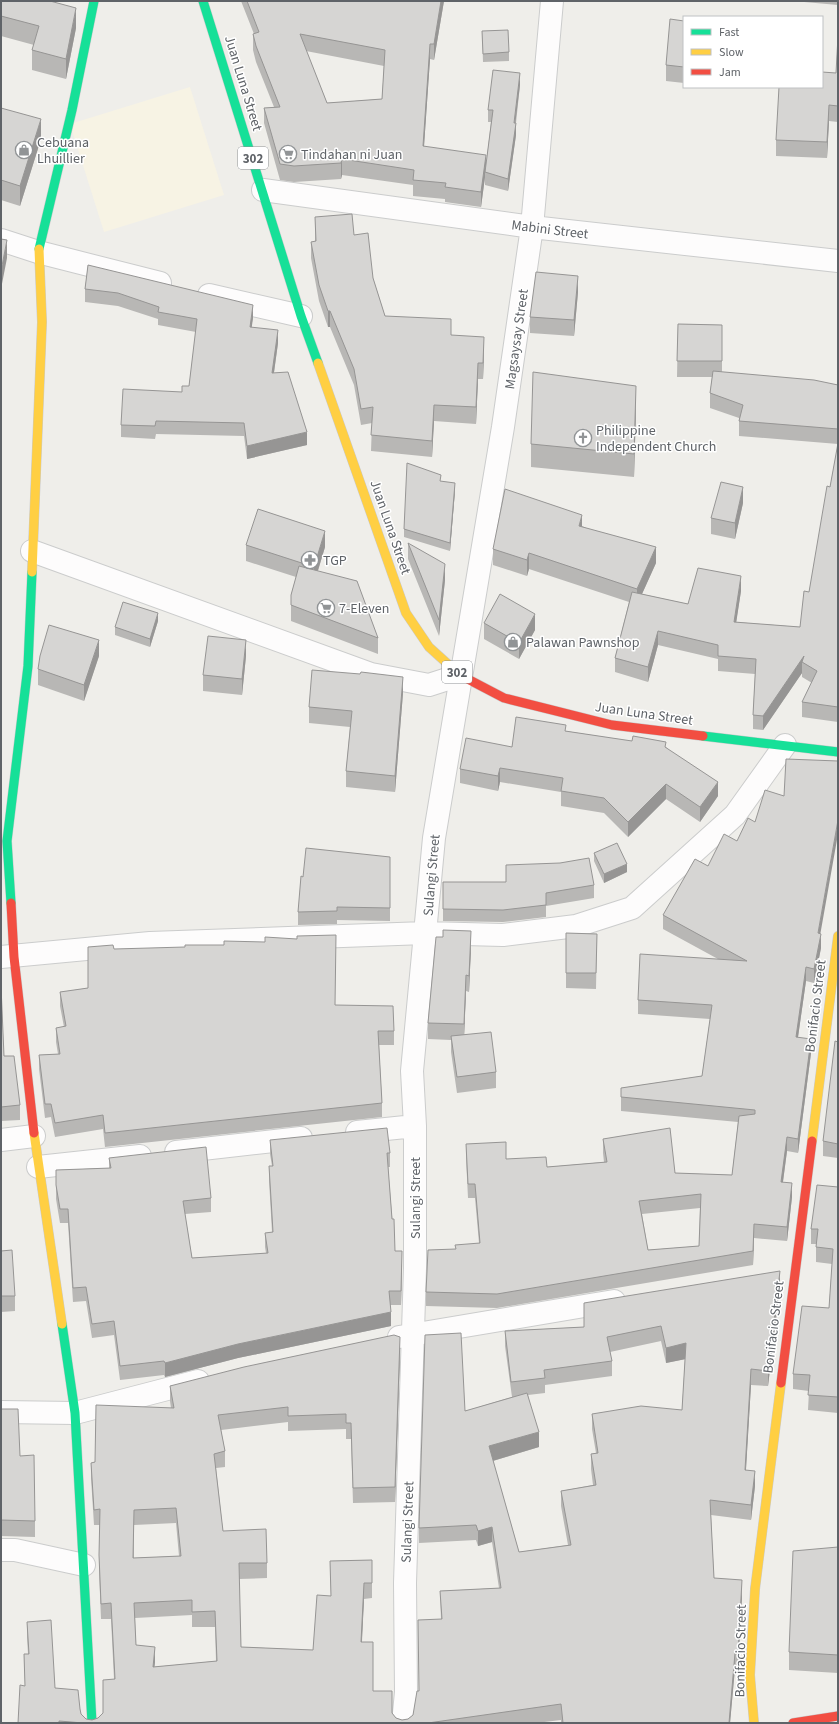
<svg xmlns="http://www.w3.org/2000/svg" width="839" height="1724" viewBox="0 0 839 1724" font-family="'Source Sans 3',sans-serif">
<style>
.commercial{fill:#f7f3e4}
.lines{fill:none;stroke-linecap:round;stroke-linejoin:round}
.street-casing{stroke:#cbcccc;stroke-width:24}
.fast-casing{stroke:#cacacb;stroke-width:10}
.slow-casing{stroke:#cacacb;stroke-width:10}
.jam-casing{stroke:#cacacb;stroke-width:10}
.street{stroke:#fdfcfc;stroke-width:22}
.fast{stroke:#16e098;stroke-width:9}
.slow{stroke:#ffcf43;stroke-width:9}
.jam{stroke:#f24e42;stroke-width:9}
.wall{fill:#b8b7b5;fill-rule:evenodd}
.shaded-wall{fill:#969594}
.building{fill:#d6d5d3;stroke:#969594;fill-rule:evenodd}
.labels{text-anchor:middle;stroke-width:3;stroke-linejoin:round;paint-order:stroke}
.shield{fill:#fff;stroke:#8f9295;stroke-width:1}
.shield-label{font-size:13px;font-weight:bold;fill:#5f6368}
.street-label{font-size:14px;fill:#5f6368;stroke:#fff}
.poi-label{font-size:14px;fill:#5f6368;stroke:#fff;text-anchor:start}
</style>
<rect width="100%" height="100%" fill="#efeeea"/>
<path class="commercial" d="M190 87 224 195 104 232 70 124Z"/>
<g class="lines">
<defs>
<path id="street" d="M263 190 532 227 838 261
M1 240 38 252 160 283
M209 295 301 316
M32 551 371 674 429 685 460 675
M1 957 150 943 425 933 503 935 576 926 632 908 735 815 785 745
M357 1132 415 1126
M1 1140 34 1136
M176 1152 301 1138
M38 1167 140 1156
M399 1337 614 1301
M1 1412 75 1413 198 1381
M1 1550H15L84 1565
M403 1723 406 1692 405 1583 415 1268V1126L412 1071 434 838 503 427 532 227 552 1"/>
<path id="fast" d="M203 1 301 316 318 363
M39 249 72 110 94 1
M703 736 838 752
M11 903 7 841 28 666 32 572
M62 1324 75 1413 92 1723"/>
<path id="slow" d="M318 363 406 613 429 647 460 675
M32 572 42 322 39 249
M34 1133 62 1324
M812 1141 838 936
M754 1723 750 1675 755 1589 781 1383"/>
<path id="jam" d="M460 675 504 698 612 725 703 736
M11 903 14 957 34 1133
M781 1383 812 1141
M793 1723 838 1716"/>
</defs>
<use href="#street" class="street-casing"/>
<use href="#fast" class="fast-casing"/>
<use href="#slow" class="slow-casing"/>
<use href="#jam" class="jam-casing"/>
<use href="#street" class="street"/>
<use href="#fast" class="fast"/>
<use href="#slow" class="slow"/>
<use href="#jam" class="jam"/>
</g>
<path class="wall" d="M1 1 76 28 66 79 32 70V50L34 45 1 36Z
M241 1H444L434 60 430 59 424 146 486 165 491 122H488V110L520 85 516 123V135L508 191 485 185V177L481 207 445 202V199L413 196V185L342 175 341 179 294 182 280 180 264 123V108L274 107 256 62 253 50V34H254ZM306 51 384 66 382 99 327 103Z
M793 1H838V5Z
M838 11V32H837V16Z
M684 21V83L666 81V65Z
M482 31 509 52V61L483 62Z
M838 36V122L829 121 827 158 776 156V140L836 73Z
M1 108 41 139 20 206 1 200Z
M315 217 354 235 373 278 385 316 451 335 484 353 483 379H478L476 424 434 421 432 457 371 451 372 423 361 425 354 385 330 327H328L319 301 311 258V242L315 241Z
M88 265 253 318 251 327 278 343 274 373 307 445 247 459 244 436 156 434 155 439 121 437V425L182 392 189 386 196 332 158 325V319L118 306 85 302V289Z
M578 292 574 336 530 333V317Z
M678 324 722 325V372L838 385V722L802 717V702L812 683 802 677V673L763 730 753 729V715L755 674 718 671V659L658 645 648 682 615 672V658L629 602 529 569 527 576 493 565V549L582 526 656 563 642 594 688 604 741 591 736 622 800 627 809 592 830 487 838 444 739 436V418L710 408V393L712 377H677Z
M636 409 634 477 531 467V444Z
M441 482 455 491 450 551 404 537V529Z
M743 503 735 539 711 534V518Z
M408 543 445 580 439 636 408 559Z
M246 545 325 547 318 571 378 638V654L291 621V595L296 577 246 561Z
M158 621 150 647 115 635V627Z
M484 623 535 630 519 659 484 639Z
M99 656 84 701 38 685V669Z
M246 656 242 695 203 691V675Z
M403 693 395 792 346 787V771L350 727 309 723V707Z
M566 731 666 747 718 796 700 822 666 799 628 837 604 813 561 806V792L500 782 498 791 460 783V769L512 747Z
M594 853 627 872 604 883 594 861Z
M390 857V921L337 920V924L298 925V912L303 877Z
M506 865 594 885V898L546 906V917L503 922 443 921V882H506Z
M663 915 820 934 821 948 814 983 806 981 798 1037 811 1053 798 1153 787 1151 783 1182 792 1197 787 1241 754 1238 753 1265 497 1308 426 1306V1292L455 1249 479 1243 475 1198H468L466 1158V1144L506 1159 547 1167 604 1162 603 1153V1139L675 1173 732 1175 738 1122 621 1111V1088L702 1076 710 1019 638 1014V1000L718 959 663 929ZM700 1208 699 1246 648 1250 642 1214Z
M566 933 597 934 596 989 566 988Z
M471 947 469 992 466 991 464 1034 496 1072V1088L457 1093 451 1052V1040L428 1039V1023Z
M114 949 335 1005 394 1031V1045H379L382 1103V1117L105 1147 103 1129 55 1137 51 1117 45 1118 39 1069V1055L58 1054 56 1042V1028L64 1027 60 1006V992L88 988Z
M1 986 4 1056 20 1105V1120L1 1121Z
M838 1042V1158L823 1156V1141Z
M270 1140 390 1153V1167H388L395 1251 402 1265 401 1305H390L391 1326 238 1358 165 1377 164 1375 120 1380 114 1335 92 1338 86 1301 73 1302 68 1223H60L56 1199V1170L109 1168V1158L211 1198V1212L185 1214 192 1258 266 1253 265 1247V1233L272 1232 269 1180V1166H272L270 1154Z
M838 1187V1413L808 1410 809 1391 793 1389V1374L829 1308 832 1264 816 1262V1244H811V1229Z
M1 1251 15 1296V1311L1 1312Z
M780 1286 768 1386 751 1385 746 1470 755 1486 751 1520 711 1515 714 1578 742 1596 738 1668H735L730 1723H561V1720L536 1723H18L25 1686 24 1654H28L27 1637V1622L55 1688 80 1709 81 1714 86 1719 92 1720 98 1718 103 1713 114 1679 111 1619H101L99 1571 100 1525H94L91 1478V1463L95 1462 171 1408 170 1401V1386L400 1352 395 1502 353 1503 351 1439H346V1429L288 1431V1422L221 1430 225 1451V1467L216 1468 223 1531 267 1563V1578L239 1579 241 1647 313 1650 331 1596 330 1561 372 1560V1598L364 1599 362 1642 373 1691 396 1718 402 1720 408 1719 413 1715 419 1691 441 1619 440 1591 499 1588 492 1542 478 1546 476 1540 419 1543V1528L465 1411 512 1397 505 1346V1331L584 1327ZM661 1341 666 1363 685 1359 682 1410 592 1414V1429L596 1453 591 1454V1469L593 1485 561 1491V1506L568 1545 519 1552 493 1461 539 1447 528 1395 545 1393V1385L612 1376V1361L610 1352ZM176 1523 179 1556 134 1558V1525ZM192 1615V1627H215L216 1661 154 1667 155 1662 136 1645 135 1618Z
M1 1409 35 1521V1537L1 1536Z
M838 1547V1673L789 1670V1652Z"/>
<path class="shaded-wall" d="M441 1H444L434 60V44Z
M76 8V28L66 79V59Z
M430 44V59L423 161V146Z
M520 73V85L514 133 516 123V135L508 191V179Z
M829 105V121L827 158V142Z
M41 119V139L20 206V186Z
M486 155V170L485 172V177L481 207V192Z
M342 159V175L341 179V163Z
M7 240V258L1 289V271Z
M578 276V292L574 336V320Z
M253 305V318L250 340V327Z
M328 311H330V327H328Z
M278 330V343L272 386V373Z
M484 337V353L483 379V363Z
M478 363V379L476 424V407Z
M636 386V409L634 477V454Z
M434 405V421L432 457V441Z
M307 432V445L247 459V446Z
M455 483V491L450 551V543Z
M743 487V503L735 539V523Z
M582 515V531L579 526Z
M325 531V547L314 583V567Z
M656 547V563L637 605V589Z
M529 553V569L527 576V560Z
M445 564V580L439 636V620Z
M741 576V591L734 637V622Z
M158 613V621L150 647V639Z
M535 614V630L519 659V643Z
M658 631V645L648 682V667Z
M99 640V656L84 701V685Z
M246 640V656L242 695V679Z
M804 656 802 662V673L763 730V716Z
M403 677V693L395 792V776Z
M500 768V782L498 791V776Z
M718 782V796L700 822V807Z
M666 784V799L628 837V822Z
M838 820V834L818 947V933Z
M627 864V872L604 883V874Z
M471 931V947L469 992V976Z
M821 934V948L814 983V969Z
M806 967V981L796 1051V1037Z
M466 975V991L464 1040V1024Z
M811 1039V1053L798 1153V1139Z
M787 1137V1151L781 1196V1182Z
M792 1183V1197L787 1241V1227Z
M754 1224V1238L753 1265V1251Z
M402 1251V1265L401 1305V1291Z
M780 1271V1286L768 1386V1371Z
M391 1312V1326L238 1358 165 1377V1363L238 1344Z
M400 1337V1352L395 1502V1487Z
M686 1343V1359L666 1363V1348Z
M751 1369V1385L745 1485V1470Z
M539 1432V1447L489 1462V1446Z
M755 1471V1486L751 1520V1505Z
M492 1527V1542L478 1546V1531Z
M742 1580V1596L738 1668V1653Z
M364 1583V1599L361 1657V1642Z
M155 1647V1662L153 1682V1667Z
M735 1653V1668L730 1723H729Z"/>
<path class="building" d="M1 1H50L76 8 66 59 32 50 39 26 1 16Z
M247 1H441L434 44H430L423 146 486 155 481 192 445 187 446 183 413 180 414 170 342 159 341 163 294 166 280 164 264 108 280 107 256 46 253 34 259 32ZM300 34 385 50 382 99 327 103Z
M670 19 684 21V67L666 65Z
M508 30 509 52 483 54 482 31Z
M838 36V106L829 105 827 142 776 140 779 87H822V72L836 73Z
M493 70 520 73 514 123H516L508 179 485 172 493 110H488Z
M1 108 41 119 20 186 1 180Z
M352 214 354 235 368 233 373 278 385 316 451 319V335L484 337 483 363H478L476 407 434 405 432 441 371 435 373 407 361 409 354 369 330 311H328L319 285 311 242 316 241 315 217Z
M1 239 7 240 1 271Z
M88 265 253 305 250 327 278 330 272 373 288 372 307 432 247 446 244 423 156 421 155 426 121 425 123 389 182 392V386H189L197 319 158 312 159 307 118 293 85 289Z
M536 272 578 276 574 320 530 317Z
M678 324 722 325V361H677Z
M713 371 814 380 838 385V429L739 421 743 405 710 393Z
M533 372 636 386 634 454 531 444Z
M838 443V707L802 702 817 671 802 662 804 656 763 716 753 715 756 659 718 656V645L658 631 648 667 615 658 632 592 688 604 698 568 741 576 734 622 800 627 804 591 809 592 827 486 830 487Z
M407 463 441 475 440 481 455 483 450 543 404 529Z
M721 482 743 487 735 523 711 518Z
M505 489 582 515 579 526 656 547 637 589 529 553 527 560 493 549Z
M258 509 325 531 314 567 246 545Z
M408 543 445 564 439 620Z
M299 566 357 581 378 638 291 605V595Z
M500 594 535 614 519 643 484 623Z
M123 602 158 613 150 639 115 627Z
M49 625 99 640 84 685 38 669 40 656Z
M208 636 246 640 242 679 203 675Z
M312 670 360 674 361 672 403 677 395 776 346 771 352 711 309 707Z
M516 717 566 725 565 731 632 741 633 736 666 742 665 747 718 782 700 807 666 784 628 822 604 798 561 791 563 778 500 768 498 776 460 769 466 738 512 747Z
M786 759 838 761V820L818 933 821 934 814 969 806 967 796 1037 811 1039 798 1139 787 1137 781 1182 792 1183 787 1227 754 1224 753 1251 497 1294 426 1292 428 1250 456 1249 455 1245 480 1243 475 1184H468L466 1144 506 1142V1159L546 1157 547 1167 607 1162 603 1139 670 1128 675 1173 732 1175 739 1116 755 1114V1110L621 1097V1088L702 1076 712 1005 638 1000 640 954 747 961 663 915 695 859 708 866 724 834 737 841 748 818 755 822 765 790 784 796ZM701 1194 699 1246 648 1250 639 1201Z
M617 843 627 864 604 874 594 853Z
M306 848 390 857V908L337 907V911L298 912 301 876 303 877Z
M589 858 594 885 546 893V905L503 910 443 909V882H506V865L560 863Z
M443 930 471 931 469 976 466 975 464 1024 428 1023 436 937H443Z
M566 933 597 934 596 973H566Z
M336 935 335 1005 393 1006 394 1031H378L382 1103 105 1133 103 1115 55 1123 51 1104H45L39 1055 60 1054 56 1028 66 1026 60 992 88 988V947L113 945 114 949 185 947V945H224V941L265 942V937L297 939V936Z
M1 986 4 1056H14L20 1105 1 1107Z
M491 1032 496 1072 457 1077 451 1036Z
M835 1041 838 1042V1144L823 1141Z
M387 1128 390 1153H387L392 1219H394L395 1251H402L401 1291H389L391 1312 238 1344 165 1363 164 1361 120 1366 114 1321 92 1324 86 1287 73 1288 68 1209H60L56 1185V1170L111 1168 109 1158 206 1147 211 1198 183 1201 192 1258 268 1253 265 1233 273 1232 269 1166H273L270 1140Z
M817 1185 838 1187V1397L808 1395 810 1375 793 1374 802 1306 829 1308 833 1249 816 1247 818 1229H811Z
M12 1250 15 1296H1V1251Z
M780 1271 768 1371 751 1369 745 1470 755 1471 751 1505 710 1500 714 1578 742 1580 738 1653H735L729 1723H563L561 1704 428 1723H83L59 1721V1723H18L20 1685 25 1686 24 1654H29L27 1622 51 1620 55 1688 78 1690 80 1709 81 1714 86 1719 92 1720 98 1718 103 1713V1680L115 1679 111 1603 101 1604 99 1555 100 1509 94 1510 91 1463 95 1462 96 1405 174 1408 170 1386 244 1367 394 1335 400 1337 395 1487 353 1488 351 1423H346V1414L288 1416V1407L218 1415 225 1451 214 1454 223 1531 266 1529 267 1563H239L241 1647 313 1650 317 1595 331 1596 330 1561 372 1560V1583H364L361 1642H373V1691H392V1713L396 1718 402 1720 408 1719 413 1715 417 1691H419L418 1620 442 1619 440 1591 501 1588 492 1527 478 1531 476 1525 419 1528 425 1335 461 1333 465 1411 527 1393 539 1432 489 1446 519 1552 571 1545 561 1491 596 1485 591 1454 598 1453 592 1414 641 1406 682 1410 686 1343 666 1348 661 1326 607 1337 612 1361 544 1370 545 1378 511 1382 505 1331 584 1327V1303ZM176 1508 181 1556 133 1558 134 1510ZM192 1600V1612L215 1611 217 1661 153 1667 155 1647 136 1645 134 1603Z
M1 1409H18L20 1456 34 1455 35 1521 1 1520Z
M838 1547V1655L789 1652 793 1551Z"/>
<defs>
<symbol id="shop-ring" viewBox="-11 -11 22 22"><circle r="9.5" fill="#fff" stroke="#919496" stroke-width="1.5"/><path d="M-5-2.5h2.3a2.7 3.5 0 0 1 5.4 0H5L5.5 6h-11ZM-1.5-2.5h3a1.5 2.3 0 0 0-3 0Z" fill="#919496"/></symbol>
<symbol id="supermarket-ring" viewBox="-11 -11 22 22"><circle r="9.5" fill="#fff" stroke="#919496" stroke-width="1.5"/><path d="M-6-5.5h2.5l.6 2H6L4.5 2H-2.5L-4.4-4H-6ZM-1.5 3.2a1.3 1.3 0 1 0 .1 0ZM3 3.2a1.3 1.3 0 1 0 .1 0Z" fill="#919496"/></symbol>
<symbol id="church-ring" viewBox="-11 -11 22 22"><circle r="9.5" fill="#fff" stroke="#919496" stroke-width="1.5"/><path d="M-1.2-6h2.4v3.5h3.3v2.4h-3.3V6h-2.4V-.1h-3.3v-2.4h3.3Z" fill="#919496"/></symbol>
<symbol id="pharmacy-ring" viewBox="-11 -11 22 22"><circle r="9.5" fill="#fff" stroke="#919496" stroke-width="1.5"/><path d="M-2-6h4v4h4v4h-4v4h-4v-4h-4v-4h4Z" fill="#919496"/></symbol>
</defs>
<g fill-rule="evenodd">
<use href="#shop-ring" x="14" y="140" width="20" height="20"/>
<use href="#supermarket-ring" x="278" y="144" width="20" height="20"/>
<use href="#church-ring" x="573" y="428" width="20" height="20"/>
<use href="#pharmacy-ring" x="300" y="550" width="20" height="20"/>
<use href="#supermarket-ring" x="316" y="598" width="20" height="20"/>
<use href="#shop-ring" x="503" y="632" width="20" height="20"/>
</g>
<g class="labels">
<g class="shield">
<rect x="238" y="147" width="30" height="22" rx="3"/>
<rect x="442" y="661" width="30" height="22" rx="3"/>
</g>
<g class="shield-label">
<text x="253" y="163">302</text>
<text x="457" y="677">302</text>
</g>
<g class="street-label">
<text transform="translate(244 83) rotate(73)" y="5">Juan Luna Street</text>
<text transform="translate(550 229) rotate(7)" y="5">Mabini Street</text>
<text transform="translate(516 339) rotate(-82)" y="5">Magsaysay Street</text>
<text transform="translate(391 527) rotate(71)" y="5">Juan Luna Street</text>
<text transform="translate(644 713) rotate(8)" y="5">Juan Luna Street</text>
<text transform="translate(431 875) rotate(-85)" y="5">Sulangi Street</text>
<text transform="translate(815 1006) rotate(-83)" y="5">Bonifacio Street</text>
<text transform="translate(415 1198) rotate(-90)" y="5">Sulangi Street</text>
<text transform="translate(773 1327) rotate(-83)" y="5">Bonifacio Street</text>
<text transform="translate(407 1522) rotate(-88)" y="5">Sulangi Street</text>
<text transform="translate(740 1651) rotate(-89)" y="5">Bonifacio Street</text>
</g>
<g class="poi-label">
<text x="37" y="147">Cebuana<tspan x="37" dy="16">Lhuillier</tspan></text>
<text x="301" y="159">Tindahan ni Juan</text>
<text x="596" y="435">Philippine<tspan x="596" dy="16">Independent Church</tspan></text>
<text x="323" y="565">TGP</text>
<text x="339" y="613">7-Eleven</text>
<text x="526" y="647">Palawan Pawnshop</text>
</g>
</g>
<rect width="839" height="1724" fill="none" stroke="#5f6368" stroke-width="4"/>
<rect x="683" y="16" width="140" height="72" fill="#ffffff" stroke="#bfc1c3"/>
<rect x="691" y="29" width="20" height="6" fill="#16e098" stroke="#bfc1c3"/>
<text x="719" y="36" font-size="12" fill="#5f6368">Fast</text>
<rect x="691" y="49" width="20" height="6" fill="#ffcf43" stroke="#bfc1c3"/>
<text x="719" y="56" font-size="12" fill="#5f6368">Slow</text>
<rect x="691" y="69" width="20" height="6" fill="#f24e42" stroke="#bfc1c3"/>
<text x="719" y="76" font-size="12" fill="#5f6368">Jam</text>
</svg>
